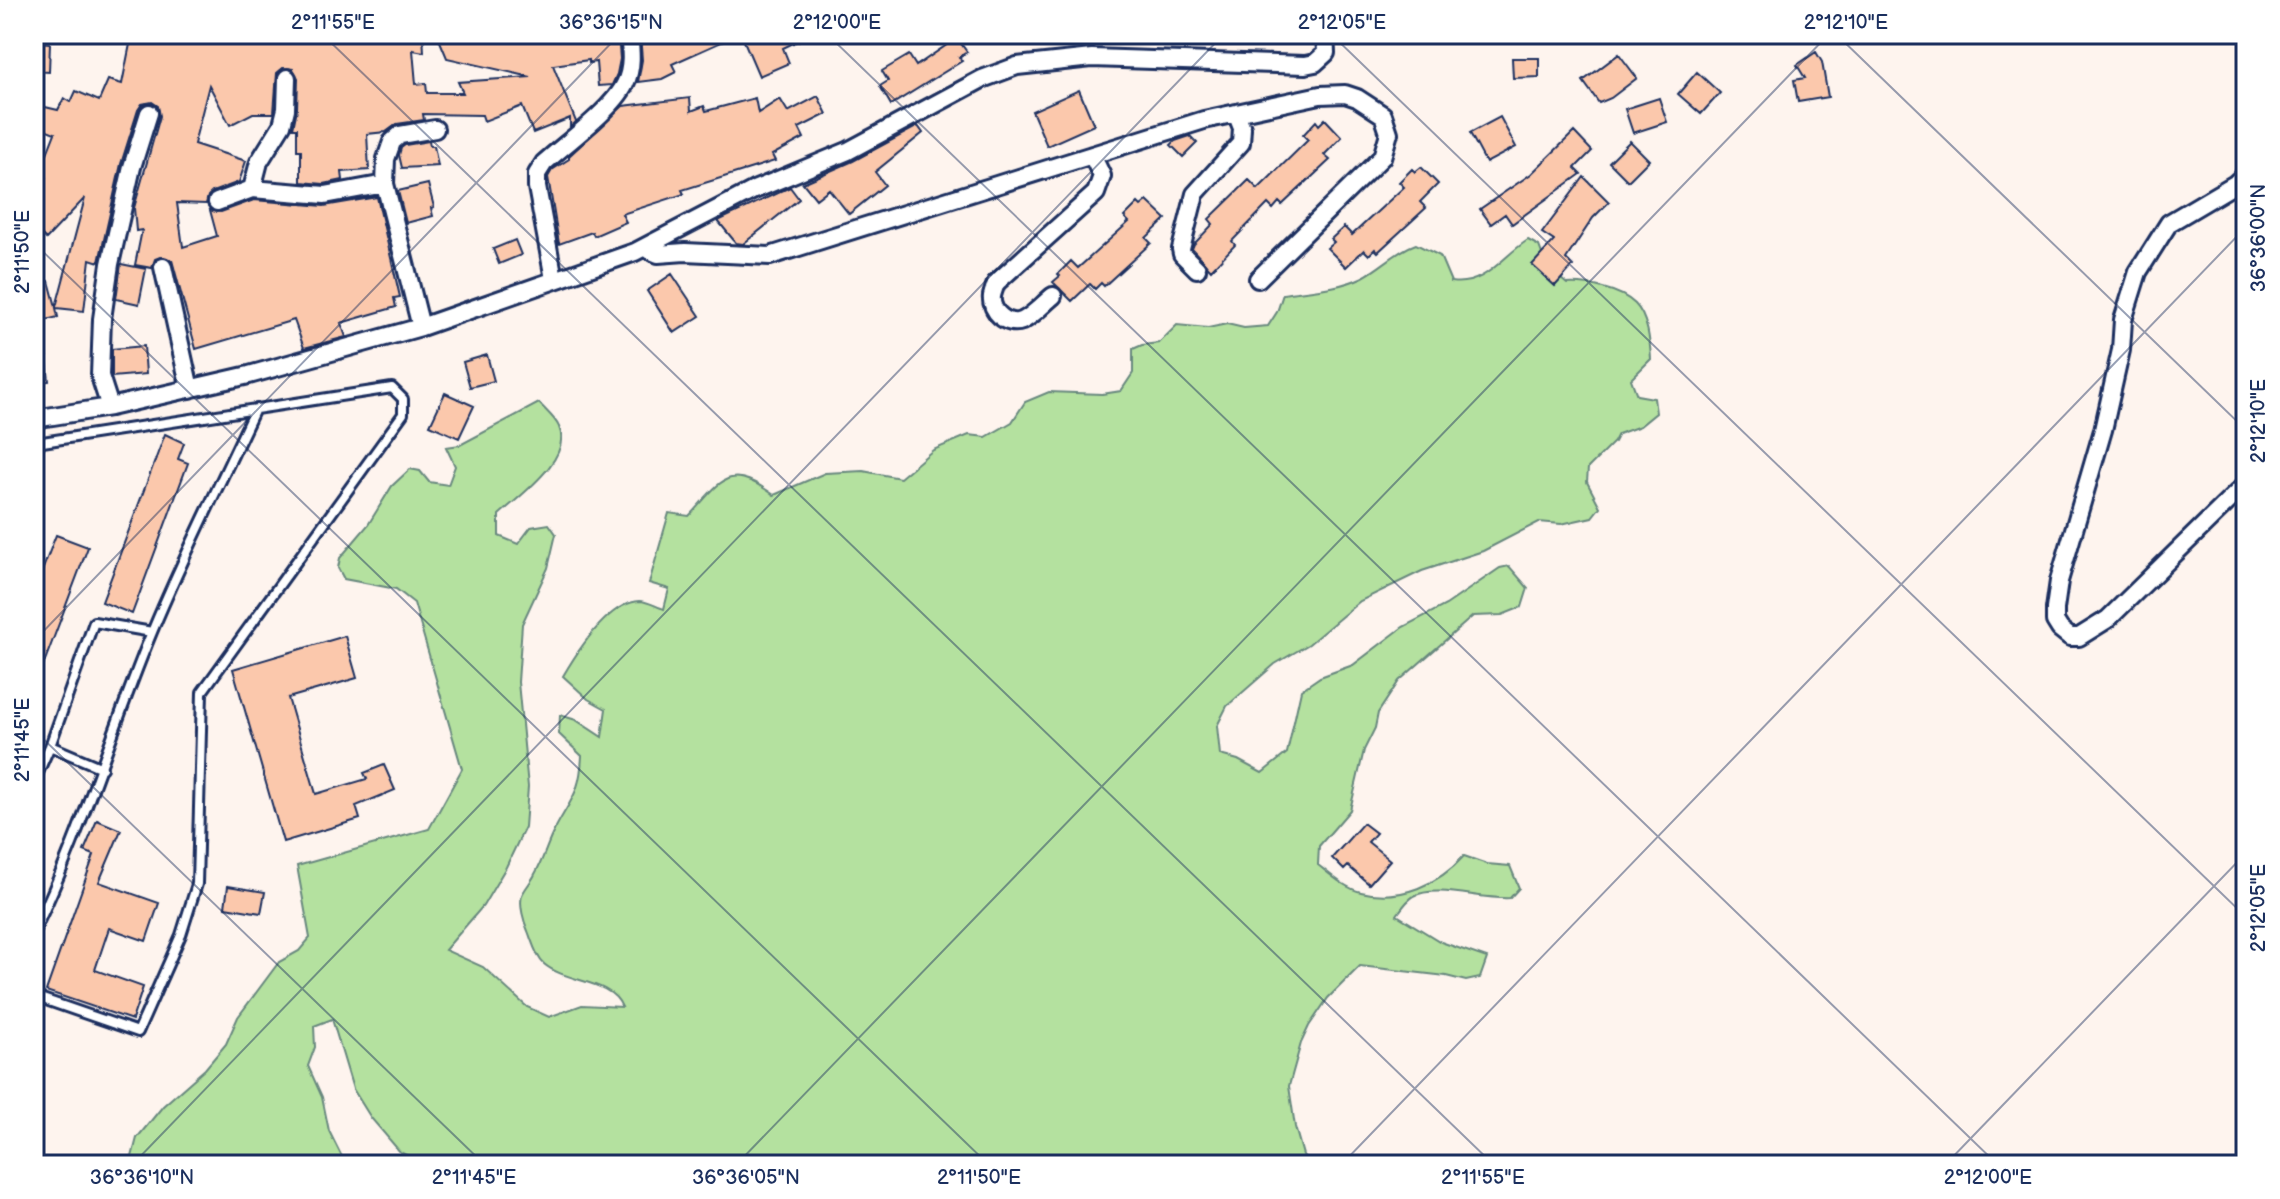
<svg xmlns="http://www.w3.org/2000/svg" width="2280" height="1199" viewBox="0 0 2280 1199" font-family="'Balsamiq Sans',sans-serif">
<style>
.green{fill:#b4e19f;stroke:#68887e;stroke-width:2}
.building{fill:#fbc8ac;stroke:#1b2f5e;stroke-width:2}
.lines{fill:none;stroke-linecap:round;stroke-linejoin:round}
.service-casing{stroke:#1b2f5e;stroke-width:14}
.minor-casing{stroke:#1b2f5e;stroke-width:22}
.service{stroke:#fff;stroke-width:8}
.minor{stroke:#fff;stroke-width:16}
.ticks{fill:none;stroke:#1b2f5e;stroke-width:2;stroke-opacity:0.45}
.neatline{fill:none;stroke:#1b2f5e;stroke-width:3}
.ticks-label{font-size:20px;text-anchor:middle;fill:#1b2f5e}
</style>
<rect width="100%" height="100%" fill="#fef4ee"/>
<filter id="ink" filterUnits="userSpaceOnUse"><feTurbulence type="fractalNoise" baseFrequency=".0125" numOctaves="2"/><feDisplacementMap in="SourceGraphic" scale="16" xChannelSelector="R" yChannelSelector="G"/><feConvolveMatrix kernelMatrix="1 2 1 2 8 2 1 2 1" color-interpolation-filters="sRGB"/></filter>
<g filter="url(#ink)">
<path class="green" d="M1528 240 1539 246 1547 267 1567 284C1587 283 1620 289 1635 304 1648 317 1650 342 1651 359L1631 379 1637 395 1654 398 1656 413 1640 426 1618 434 1614 442 1588 468 1587 482 1600 507 1592 517 1561 524 1539 522 1483 551 1422 571 1360 601 1309 644 1275 664 1227 706 1217 726 1220 755 1238 760 1262 773 1287 753 1301 690 1320 677 1353 665 1403 627 1446 605 1500 568 1509 566 1528 588 1522 607 1502 615 1473 616 1399 681 1378 713 1375 728 1364 750 1350 810 1319 846 1318 865C1331 875 1345 888 1361 892 1400 902 1439 884 1464 856L1487 864 1510 866 1519 888 1510 898C1483 900 1436 884 1414 896 1407 900 1402 908 1397 915L1441 942 1487 958 1480 978 1466 981 1446 976 1360 966 1328 998 1309 1026 1301 1043 1289 1086 1295 1127 1303 1155 1311 1165H426L400 1152 371 1118 353 1089 332 1019 314 1026 315 1047 308 1066 322 1097 329 1131 346 1165H126L132 1157 137 1138 163 1106 205 1069 226 1044 238 1017 279 962 299 951 310 938 297 866 429 829 462 769 414 603 396 589 344 579 338 568 340 558 368 525 392 486 410 469 420 471 429 482 448 485 455 466 446 447 460 445 539 403C545 410 556 419 559 427 573 459 519 496 499 515V536L518 544 531 527 549 524 556 534 548 568 522 624 518 682 528 787 525 827 506 867 483 906 445 950 483 967 527 1007 549 1017 582 1005 622 1007C611 979 566 983 544 964 536 957 532 941 528 931 524 922 519 905 522 895 525 888 532 881 535 874 542 862 546 848 552 835 569 800 580 797 582 756L559 734 560 715 576 720 602 737 606 709 588 699 563 676C577 652 608 602 640 601 647 601 657 607 664 609L669 589 649 583 669 513 689 516C722 481 727 461 774 495L825 473 863 471 900 478 933 450 969 435 986 437 1012 422 1025 402 1049 392 1102 394 1121 391 1133 373V349L1142 345 1159 343 1177 325 1208 328 1227 324 1244 328 1268 326 1277 312 1283 294C1309 290 1338 289 1363 277 1382 267 1396 251 1416 244L1440 256 1451 282C1485 287 1502 256 1528 240Z"/>
<path class="building" d="M132 34H423L424 52 413 50 416 84 426 83 427 93H463L458 82 531 77 447 58 437 34H618L620 59 617 74 612 85 598 86 596 62 589 63V60L553 65 576 122 570 127V118L533 133 522 106 484 121 482 115 423 114 424 120 397 124 386 132 367 134 369 170 342 172 343 180 324 184 301 182V150H297V128H293L297 109 298 78 293 69 283 68 277 73 274 113H253L230 125 209 85 194 144 246 161 239 182 212 192 208 196 206 204 177 203 183 247 217 236 210 210 221 212 254 200 324 206 377 197 400 297 394 298 396 307 341 323 346 337 304 348 294 320 196 349 172 260 160 257 155 259 152 268 135 265 142 230 136 231 134 208 160 116 158 106 152 102 142 104 138 110 121 164 99 262 90 259 84 311 56 308 58 317 34 323V285L49 281 56 307 85 198 46 239 34 227V214L46 178 39 174 55 133 37 126 45 107 58 110 64 98 71 102 76 91 99 101 108 80 122 84Z
M640 34H739L672 64 676 72 662 79 638 82 642 60Z
M741 34H812L783 48 789 63 759 76Z
M957 38 967 52 959 57 962 61 891 105 880 86 888 81 882 71 909 55 916 66Z
M34 42 50 43 49 72 34 71Z
M1816 52 1822 62 1828 97 1798 102 1794 80 1805 78 1797 65Z
M1619 54 1637 78 1611 98 1599 103 1583 81Z
M1512 58H1539V77L1513 78Z
M1697 72 1720 93 1701 114 1678 94Z
M1079 90 1094 125 1047 146 1032 111Z
M818 96 827 114 799 128 804 138 772 155 775 161 682 190 684 194 622 214 626 222 594 236 592 232 559 244 548 177 552 170 569 159V156L623 106 690 98 691 111 704 106 706 111 755 98 758 113 780 99 788 112Z
M1659 98 1667 122 1633 133 1625 109Z
M1500 117 1516 147 1486 163 1470 133Z
M1325 119 1342 137 1324 155 1330 160 1282 205 1279 202 1273 209 1268 204 1232 241 1235 245 1211 270 1192 249 1194 244 1213 224 1209 219 1249 180 1258 189 1308 140 1303 135 1316 121 1319 125Z
M918 126 923 133 875 172 885 185 849 214 829 189 816 199 803 183 853 161Z
M1574 132 1592 151 1575 168 1581 174 1512 224 1505 214 1491 224 1480 209 1531 174Z
M1190 136 1197 143 1183 157 1171 145 1175 141Z
M429 141 430 146H434L438 166 402 168 399 155 401 148 405 145Z
M1630 141 1649 160 1628 181 1609 162Z
M1421 167 1438 184 1420 202 1426 208 1378 252 1375 249 1369 255 1364 250 1346 267 1327 248 1334 242 1331 239 1344 227 1352 235 1404 187 1399 182 1412 169 1415 172Z
M1584 177 1609 202 1593 218 1566 259 1573 266 1555 286 1532 265 1554 241 1542 233Z
M428 184 434 207 431 208 433 216 406 223 398 191Z
M790 187 799 199 743 244 736 243 718 221Z
M1147 201 1166 219 1146 238 1151 243 1104 286 1101 283 1095 289 1090 284 1072 301 1053 282 1060 276 1058 274 1071 261 1078 268 1129 222 1124 217 1138 203 1141 206Z
M515 240 521 255 499 264 493 249Z
M121 264 146 269 139 304 116 299Z
M672 274 700 316 674 333 647 291Z
M34 335H44L49 381 34 383Z
M144 346 146 374 112 377V349Z
M487 355 494 381 470 387 463 362Z
M445 393 474 406 459 438 430 425Z
M165 434 184 443 178 459 188 463 132 614 102 602Z
M56 535 88 547 35 687 34 592Z
M345 636 357 678 288 698 316 794 367 779 364 773 384 765 395 790 356 806 360 819 283 842 233 669Z
M97 820 121 830 99 882 159 903 146 941 109 928 95 970 143 987 132 1020 46 991 94 855 84 851Z
M1363 823 1376 833 1368 842 1390 860 1369 884 1348 866 1344 870 1332 858Z
M228 886 265 892 261 913 225 907Z"/>
<g class="lines">
<defs>
<path id="service" d="M34 447 36 443 392 388 403 399V414L202 692 197 884 181 935 138 1032 34 996
M50 746 102 768
M34 782 50 746 94 622 152 632
M34 932C81 835 111 731 152 632 183 557 220 484 254 411"/>
<path id="minor" d="M287 78 286 109 282 125 259 162 252 189 325 195 385 184
M2246 174 2235 184 2169 223 2138 272 2123 320 2121 350 2103 430 2059 581 2055 609V621L2060 629 2070 637H2079L2108 619 2246 484
M217 202 252 189
M644 248 658 254 685 252 770 256 1204 120 1320 95 1345 94 1357 98 1383 115 1389 133 1382 157 1258 279
M163 267 190 389
M1197 269 1182 254 1181 249 1195 194 1241 143 1242 128 1236 113
M554 279 537 187V174L544 163C566 143 613 109 625 84 633 68 631 51 629 34
M1053 296C1044 303 1033 316 1022 321 1007 327 990 311 992 296 993 291 995 287 996 283L1096 193 1102 176 1092 155
M421 327 385 184 386 159 392 142 400 135 435 129
M110 407 100 376 102 319 110 264 132 167 149 113
M34 419 110 407 249 375 421 327 635 252 754 190 848 151 982 79 1017 66 1092 58 1305 65 1315 63 1326 53 1325 34"/>
</defs>
<use href="#service" class="service-casing"/>
<use href="#minor" class="minor-casing"/>
<use href="#service" class="service"/>
<use href="#minor" class="minor"/>
</g>
</g>
<path class="ticks" d="M322 34 1494 1165M827 34 1998 1165M1331 34 2246 917M1836 34 2246 430M34 243 989 1165M34 641 620 34M34 730 485 1165M132 1165 1224 34M736 1165 1829 34M1341 1165 2246 227M1945 1165 2246 853"/>
<rect width="2280" height="1199" fill="none" stroke="#fff" stroke-width="88"/>
<rect x="44" y="44" width="2192" height="1111" class="neatline"/>
<g class="ticks-label">
<text x="333" y="29">2°11'55"E</text>
<text x="611" y="29">36°36'15"N</text>
<text x="837" y="29">2°12'00"E</text>
<text x="1342" y="29">2°12'05"E</text>
<text x="1846" y="29">2°12'10"E</text>
<text transform="translate(2258 238) rotate(-90)" y="7">36°36'00"N</text>
<text transform="translate(22 252) rotate(-90)" y="7">2°11'50"E</text>
<text transform="translate(2258 421) rotate(-90)" y="7">2°12'10"E</text>
<text transform="translate(22 740) rotate(-90)" y="7">2°11'45"E</text>
<text transform="translate(2258 908) rotate(-90)" y="7">2°12'05"E</text>
<text x="142" y="1184">36°36'10"N</text>
<text x="474" y="1184">2°11'45"E</text>
<text x="746" y="1184">36°36'05"N</text>
<text x="979" y="1184">2°11'50"E</text>
<text x="1483" y="1184">2°11'55"E</text>
<text x="1988" y="1184">2°12'00"E</text>
</g>
</svg>
